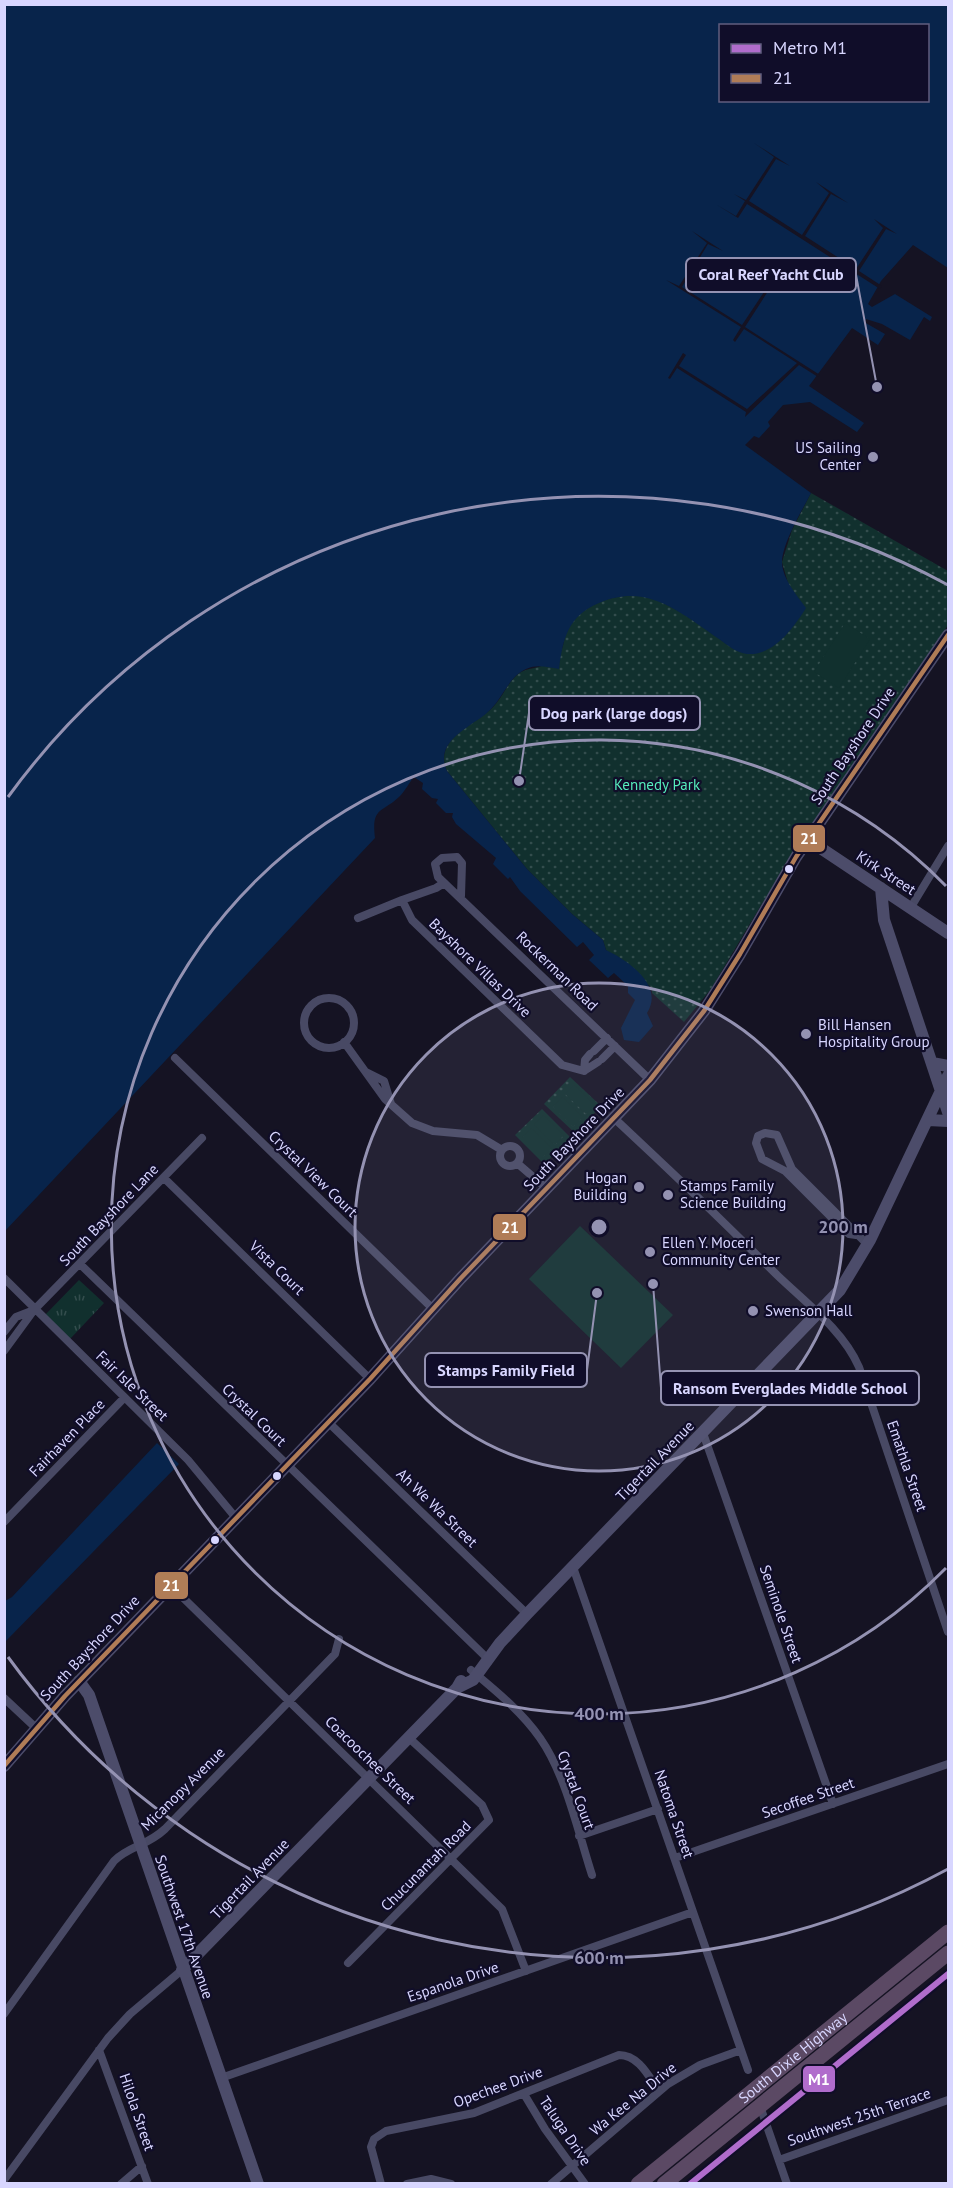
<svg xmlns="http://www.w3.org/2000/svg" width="953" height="2188" viewBox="0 0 953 2188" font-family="'PT Sans',sans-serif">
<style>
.grass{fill:url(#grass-tufts)}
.park{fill:url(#park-dots)}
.pitch{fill:#11302e}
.water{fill:#08244b;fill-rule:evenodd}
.pier{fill:#151323}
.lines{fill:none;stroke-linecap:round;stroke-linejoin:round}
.street{stroke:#484964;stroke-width:8}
.secondary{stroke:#4c4c6a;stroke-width:12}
.highway{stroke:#5b4964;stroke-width:15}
.bus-1-casing{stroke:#100d29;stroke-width:9}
.bus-1{stroke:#b07c57;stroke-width:4.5}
.metro-1-casing{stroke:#100d29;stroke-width:10}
.metro-1{stroke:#b06ccc;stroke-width:6}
.ring{fill:none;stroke:#9492b2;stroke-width:3}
.poi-dot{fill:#9492b2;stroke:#100d29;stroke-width:2}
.bus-dot{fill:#d8d6ff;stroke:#100d29;stroke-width:2}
.labels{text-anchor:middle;stroke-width:4.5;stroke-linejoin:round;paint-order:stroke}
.poi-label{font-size:15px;fill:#d8d6ff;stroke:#100d29;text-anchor:start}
.street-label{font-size:15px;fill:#d8d6ff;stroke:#100d29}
.park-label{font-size:15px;fill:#55ecbc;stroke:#100d29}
.centre{fill:#9492b2;stroke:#100d29;stroke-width:3}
.ring-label{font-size:18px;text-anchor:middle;font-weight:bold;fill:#9492b2;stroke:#100d29;stroke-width:4.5;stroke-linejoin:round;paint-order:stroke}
.leader{fill:none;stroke:#9492b2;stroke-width:2}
.callout-dot{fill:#9492b2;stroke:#100d29;stroke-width:2}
.callout{fill:#100d29;stroke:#9492b2;stroke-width:2}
.callout-label{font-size:16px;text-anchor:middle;font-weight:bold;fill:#d8d6ff}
.line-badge{stroke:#100d29;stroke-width:2}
.badge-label{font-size:16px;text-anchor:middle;font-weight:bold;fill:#fff}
</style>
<defs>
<pattern id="grass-tufts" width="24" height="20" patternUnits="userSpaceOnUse" patternTransform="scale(1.5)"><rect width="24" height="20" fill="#11302e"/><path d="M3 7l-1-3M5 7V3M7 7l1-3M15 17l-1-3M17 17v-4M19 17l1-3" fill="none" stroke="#334d4d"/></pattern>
<pattern id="park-dots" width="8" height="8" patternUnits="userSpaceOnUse" patternTransform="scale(1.5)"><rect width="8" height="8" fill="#11302e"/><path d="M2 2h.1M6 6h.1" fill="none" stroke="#334d4d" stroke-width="1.8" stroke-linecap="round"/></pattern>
</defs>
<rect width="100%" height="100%" fill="#151323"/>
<path class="grass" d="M79 1280 104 1303 70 1339 45 1315Z"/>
<path class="park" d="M811 493 948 571V625L760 907 711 989 684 1022 652 993V988L606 950 603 940 572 914 527 869 447 771C433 740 473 725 490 710 502 700 506 684 518 674 527 667 540 669 547 663 551 660 558 655 561 651 565 643 564 633 569 625 581 606 612 595 633 595 664 594 707 631 733 648L788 583 782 562 792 530Z
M570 1077 601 1106 575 1133 544 1104Z
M542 1109 571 1138 544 1164 515 1135Z"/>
<path class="pitch" d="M845 623 870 639 839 688 814 672Z
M574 1085 595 1105 586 1114 565 1094Z
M562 1097 583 1117 573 1127 553 1107Z
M543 1115 564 1135 555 1145 534 1125Z
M531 1128 552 1148 542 1158 522 1138Z
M580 1226 673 1315 621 1368 529 1279Z"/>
<path class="water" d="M5 5H948V268L913 245 881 281 868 304 872 307 895 294 932 317 930 321 924 317 910 340 882 324 866 319 864 322 885 334 878 345 852 328 809 386 864 423 857 432 810 402 783 405 768 422 770 426 759 438 754 436 745 445 811 493C802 511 782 543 782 563 783 580 797 595 806 608 794 627 774 656 747 654 737 653 727 645 719 639 680 613 648 582 599 603 568 616 563 638 559 669 547 667 537 664 526 669 509 677 504 695 492 708 476 726 432 739 447 771L527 869 572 914 603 940 606 950C627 960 665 985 647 1013L653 1026 639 1042 624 1040 621 1028 635 1000 628 993V986L614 973 608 978 589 960 594 955 583 942 577 947 520 891 510 877 508 879 493 864 496 858 456 824 452 817 453 813H446L436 803 438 799 432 798 422 789 423 783 414 777C409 783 405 791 400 796 383 813 371 806 375 838L5 1231ZM720 26H928V100H720Z
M157 1443 179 1464 5 1642V1601L12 1597Z"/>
<path class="pier" d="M754 143 790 166 776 159 749 201 802 235 829 193 816 182 848 203 831 194 805 236 856 269 883 228 874 219 897 234 886 229 859 271 882 286 880 289 747 204 738 218 717 205 736 216 745 201 734 194 746 200 774 157Z
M692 231 723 251 708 244 682 287 742 325 770 283 757 272 789 292 772 285 745 327 820 375 818 377 799 365 745 417 746 412 677 368 670 379 668 378 683 353 686 355 679 366 747 409 797 363 744 329 735 342 733 340 741 327 666 280 679 286 707 243Z"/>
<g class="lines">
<path class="street" d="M444 883 436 888 402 900 412 920 562 1065 584 1071 598 1062
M461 896 462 863 457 857 442 858 435 864 438 877 650 1080
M911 907 948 846
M358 918 402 900
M304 1023a25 25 0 1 1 50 0a25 25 0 1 1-50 0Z
M344 1042 385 1099 412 1123 433 1131 477 1135 502 1150
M594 1051 607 1038
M175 1058 433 1309
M602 1059 615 1046
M584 1071 585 1060 590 1054
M366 1072 384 1081 391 1104
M615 1119C670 1170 724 1222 777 1275 805 1302 843 1330 859 1367L948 1632
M500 1156a10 10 0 1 1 20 0a10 10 0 1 1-20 0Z
M517 1163 547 1189
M164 1178 370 1379
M856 1235 849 1234 840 1226 785 1171 762 1159 756 1143 758 1136 765 1133 777 1135 792 1169 868 1245
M80 1264 488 1659
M4 1278 188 1460 236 1518
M4 1332 16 1317 34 1310
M4 1351 34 1310 202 1138
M328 1422 527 1614
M703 1433 833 1804
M4 1522 124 1398
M573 1567 748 2070
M170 1585 502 1909 526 1971
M471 1670C495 1690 522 1712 540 1738 566 1775 578 1832 592 1875
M4 1698 36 1728
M579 1836 658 1809
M675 1858 948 1764
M348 1963 489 1820 482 1805 409 1738
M4 2014 114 1861C129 1846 147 1846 165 1829L335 1654 339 1639
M99 2050 148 2184
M221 2078 693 1912
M524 2094 545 2129 585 2184
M760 2106 787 2184
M779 2160 948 2100
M4 2180 108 2038 130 2014 182 1970
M121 2184 142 2166
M381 2184 371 2147 374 2139 386 2131 474 2113 619 2055C639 2055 649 2077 659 2091
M407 2184 431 2179 451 2184
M551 2184 668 2084 700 2065 741 2050"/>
<path class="secondary" d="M807 839 948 933
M881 888 884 920 948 1112
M932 1063 948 1066
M928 1120 948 1121
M79 1681 89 1695 258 2184
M457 1688 473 1680 500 1643 527 1614 840 1290 870 1240 948 1076
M4 1766 65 1696 370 1379 461 1278 650 1080 704 1011 740 954 796 857 948 635
M182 1970 457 1688 461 1681"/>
<g class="highway">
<path id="s1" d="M638 2184 948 1932"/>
<path d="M664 2184 948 1953"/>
</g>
<defs>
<path id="bus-1" d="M4 1766 65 1696 370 1379 461 1278 650 1080 704 1011 740 954 796 857 948 635"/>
</defs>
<use href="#bus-1" class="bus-1-casing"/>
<use href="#bus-1" class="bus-1"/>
<defs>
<path id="metro-1" d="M690 2184 948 1974"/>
</defs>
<use href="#metro-1" class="metro-1-casing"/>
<use href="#metro-1" class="metro-1"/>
</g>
<circle cx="599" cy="1227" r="244" fill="#9492b2" fill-opacity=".12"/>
<g class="ring">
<circle cx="599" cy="1227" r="244"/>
<path d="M946 1568A487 487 0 1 1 946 886"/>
<path d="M948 1869A731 731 0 0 1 8 1657M8 797A731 731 0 0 1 948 585"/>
</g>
<g class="poi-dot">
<circle cx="873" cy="457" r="6"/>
<circle cx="806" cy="1034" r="6"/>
<circle cx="639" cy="1187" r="6"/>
<circle cx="668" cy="1195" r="6"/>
<circle cx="650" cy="1252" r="6"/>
<circle cx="753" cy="1311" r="6"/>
</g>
<g class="bus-dot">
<circle cx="789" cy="869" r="5"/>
<circle cx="277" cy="1476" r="5"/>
<circle cx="215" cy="1540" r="5"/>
</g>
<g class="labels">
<g class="poi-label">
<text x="861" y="453" text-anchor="end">US Sailing<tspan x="861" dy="17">Center</tspan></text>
<text x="818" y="1030">Bill Hansen<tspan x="818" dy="17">Hospitality Group</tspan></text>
<text x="627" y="1183" text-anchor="end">Hogan<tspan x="627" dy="17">Building</tspan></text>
<text x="680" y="1191">Stamps Family<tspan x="680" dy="17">Science Building</tspan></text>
<text x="662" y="1248">Ellen Y. Moceri<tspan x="662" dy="17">Community Center</tspan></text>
<text x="765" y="1316">Swenson Hall</text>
</g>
<g class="street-label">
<text transform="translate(853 746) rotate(-56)" y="5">South Bayshore Drive</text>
<text transform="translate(886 873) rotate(33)" y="5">Kirk Street</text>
<text transform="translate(480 968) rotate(44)" y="5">Bayshore Villas Drive</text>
<text transform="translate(557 971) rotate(44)" y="5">Rockerman Road</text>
<text transform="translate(574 1139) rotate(-46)" y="5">South Bayshore Drive</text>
<text transform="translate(313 1174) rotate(44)" y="5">Crystal View Court</text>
<text transform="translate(109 1215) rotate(-46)" y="5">South Bayshore Lane</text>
<text transform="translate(277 1268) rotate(44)" y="5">Vista Court</text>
<text transform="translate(132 1386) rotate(44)" y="5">Fair Isle Street</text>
<text transform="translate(254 1415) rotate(44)" y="5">Crystal Court</text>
<text transform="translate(67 1438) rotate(-46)" y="5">Fairhaven Place</text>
<text transform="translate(655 1461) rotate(-46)" y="5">Tigertail Avenue</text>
<text transform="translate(907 1466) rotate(71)" y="5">Emathla Street</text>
<text transform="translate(437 1508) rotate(44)" y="5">Ah We Wa Street</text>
<text transform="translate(781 1614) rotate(71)" y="5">Seminole Street</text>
<text transform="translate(90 1648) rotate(-47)" y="5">South Bayshore Drive</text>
<text transform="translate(370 1760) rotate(44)" y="5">Coacoochee Street</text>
<text transform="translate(183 1789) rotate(-45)" y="5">Micanopy Avenue</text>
<text transform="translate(576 1790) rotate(70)" y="5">Crystal Court</text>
<text transform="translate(808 1798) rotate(-19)" y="5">Secoffee Street</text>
<text transform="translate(674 1814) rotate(71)" y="5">Natoma Street</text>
<text transform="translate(426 1866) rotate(-45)" y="5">Chucunantah Road</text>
<text transform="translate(250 1879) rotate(-46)" y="5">Tigertail Avenue</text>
<text transform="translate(184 1927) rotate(71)" y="5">Southwest 17th Avenue</text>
<text transform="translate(453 1982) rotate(-19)" y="5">Espanola Drive</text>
<text dy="5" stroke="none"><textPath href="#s1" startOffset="200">South Dixie Highway</textPath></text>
<text transform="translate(498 2087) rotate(-20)" y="5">Opechee Drive</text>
<text transform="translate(633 2099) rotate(-39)" y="5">Wa Kee Na Drive</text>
<text transform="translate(137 2112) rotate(71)" y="5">Hilola Street</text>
<text transform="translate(859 2117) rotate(-19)" y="5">Southwest 25th Terrace</text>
<text transform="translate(565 2131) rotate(56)" y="5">Taluga Drive</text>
</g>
<g class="park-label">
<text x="657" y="790">Kennedy Park</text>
</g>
</g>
<circle cx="599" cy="1227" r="9" class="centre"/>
<g class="ring-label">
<text x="843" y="1233">200 m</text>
<text x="599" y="1720">400 m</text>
<text x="599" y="1964">600 m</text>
</g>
<path class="leader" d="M877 387L856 275M519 781L529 713M597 1293L587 1370M653 1284L661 1388"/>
<g class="callout-dot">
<circle cx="877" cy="387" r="6"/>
<circle cx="519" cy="781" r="6"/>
<circle cx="597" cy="1293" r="6"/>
<circle cx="653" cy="1284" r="6"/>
</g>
<g class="callout">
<rect x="686" y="258" width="170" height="34" rx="6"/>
<rect x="529" y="696" width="171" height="34" rx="6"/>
<rect x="425" y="1353" width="162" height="34" rx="6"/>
<rect x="661" y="1371" width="258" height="34" rx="6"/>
</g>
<g class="callout-label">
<text x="771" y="280">Coral Reef Yacht Club</text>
<text x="614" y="719">Dog park (large dogs)</text>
<text x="506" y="1376">Stamps Family Field</text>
<text x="790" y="1394">Ransom Everglades Middle School</text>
</g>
<g class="line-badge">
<rect x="792" y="824" width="34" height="29" rx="6" fill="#b07c57"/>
<rect x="492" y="1213" width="35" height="28" rx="6" fill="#b07c57"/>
<rect x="154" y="1571" width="35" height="29" rx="6" fill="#b07c57"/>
<rect x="802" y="2065" width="34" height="28" rx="6" fill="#b06ccc"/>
</g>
<g class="badge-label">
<text x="809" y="844">21</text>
<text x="510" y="1233">21</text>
<text x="171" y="1591">21</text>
<text x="819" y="2085">M1</text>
</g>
<rect width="953" height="2188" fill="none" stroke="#d8d6ff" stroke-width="12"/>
<rect x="719" y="24" width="210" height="78" fill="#100d29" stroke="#605d7f" stroke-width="1.5"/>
<rect x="731" y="44" width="30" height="9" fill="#b06ccc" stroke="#605d7f" stroke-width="1.5"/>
<text x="773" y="54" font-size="18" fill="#d8d6ff">Metro M1</text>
<rect x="731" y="74" width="30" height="9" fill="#b07c57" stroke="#605d7f" stroke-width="1.5"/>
<text x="773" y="84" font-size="18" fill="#d8d6ff">21</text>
</svg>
